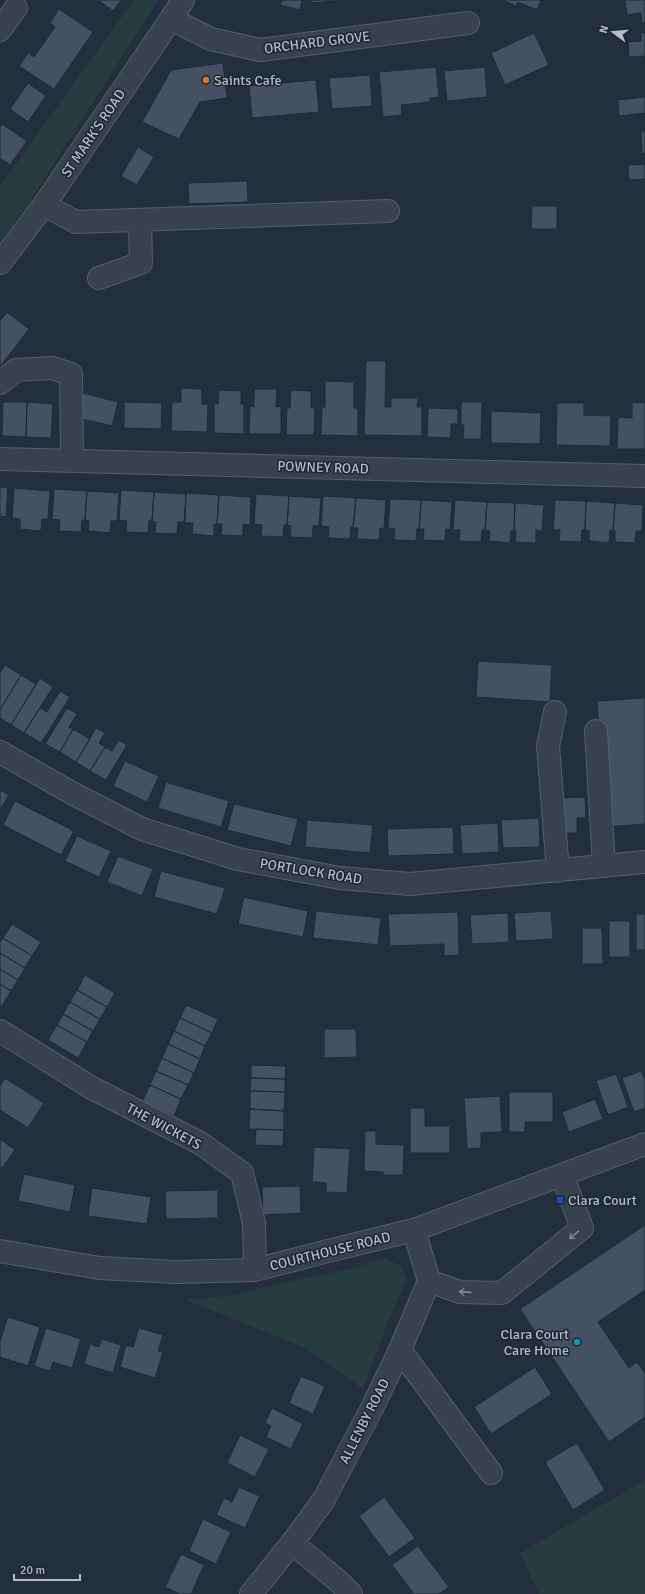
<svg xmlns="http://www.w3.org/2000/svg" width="645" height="1594" viewBox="0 0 645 1594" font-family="Signika,sans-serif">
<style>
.green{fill:#263c3f}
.building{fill:#455162;stroke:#1f2835}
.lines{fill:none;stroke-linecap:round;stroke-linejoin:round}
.minor-casing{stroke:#565f6c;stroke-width:24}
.minor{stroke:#38414e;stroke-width:22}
.oneway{stroke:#7c8592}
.food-dot{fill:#e8710a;stroke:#1d2633;stroke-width:1.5}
.transit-dot{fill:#1a4fb4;stroke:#1d2633;stroke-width:1.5}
.culture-dot{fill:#0f9aa8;stroke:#1d2633;stroke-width:1.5}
.labels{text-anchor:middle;stroke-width:3;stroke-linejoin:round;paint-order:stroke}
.street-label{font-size:14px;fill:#b4bcc9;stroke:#1d2633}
.poi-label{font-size:14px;fill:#b4bcc9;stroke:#1d2633;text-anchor:start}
</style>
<rect width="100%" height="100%" fill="#242f3e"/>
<path class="green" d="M134 0H158L29 203 0 241V186Z
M384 1258 401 1266 407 1279 387 1324 363 1389 305 1348 186 1300 235 1295 281 1283 350 1269Z
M645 1480V1594H539L520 1553Z"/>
<path class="building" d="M98 0H121L113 11Z
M282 0H302L300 10 280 5Z
M312 0H348L312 3Z
M503 0H541L537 10 518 2 516 6Z
M625 0H645V23H642L641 13 627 15Z
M59 9 93 32 54 89 19 66 28 53 34 57 55 27 50 23Z
M645 32V63L644 56 629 57 628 42 641 41V33Z
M534 33 549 65 505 85 491 53Z
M223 63 227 98 200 102 179 139 142 122 171 70Z
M436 67 439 97 430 98V102L401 105 402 115 383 117 379 72Z
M485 67 487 97 447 101 444 71Z
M370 75 372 106 332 109 329 78Z
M316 80 319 112 252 118 249 86Z
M28 83 46 96 28 122 10 109Z
M645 97V113L619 116 618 100Z
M2 124 27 141 10 165 0 158V127Z
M641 131H645V153L642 154Z
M138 147 154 157 137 185 121 176Z
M645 164V179L629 180 628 165Z
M247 181 248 202 189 204 188 183Z
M532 206H557V229H531Z
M7 312 29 329 0 367V321Z
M366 361H386L385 407H391V398H418L417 407H422V436L364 435Z
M325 381 354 382V408H358V436L321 435 322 407H325Z
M181 388 202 389V404H208L207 432 171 431 172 402H181Z
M254 389H277L276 407 281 406V434H249L250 406 254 407Z
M219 390 241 391V404H244V434L214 433V404H218Z
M291 390 311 391V408H315L314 435H286L287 408H290Z
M83 393 118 402 112 426 78 418Z
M3 402H27L26 437 2 436Z
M27 402 53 404 51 438 26 437Z
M124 402 162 403 161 429 124 428Z
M461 402H482L481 439H463L464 425H461Z
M632 402 645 403V449H617L618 417 632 418Z
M557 403H584V415L611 416 610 446 556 445Z
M428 408 458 409V424H451V438L427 437Z
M491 411 541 413 540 444 491 443Z
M0 487 8 488 6 517 0 516Z
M14 488 50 491 48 519H42L41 531 20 529V519L12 518Z
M54 489 87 491 85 520H82L81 532 59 531 60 520 52 519Z
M121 490 154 492 152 521H149L148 533 126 532 127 521 119 520Z
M87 491 119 493 117 521H111L110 533 88 531 89 521 85 520Z
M154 492 186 494 184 522H178L177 534 155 533 156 522 152 521Z
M186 493 219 495 217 524H214V536L192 534 193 523H185Z
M256 494 289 496 287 525H284L283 537 261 536 262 525 254 524Z
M219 495 251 497 250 525 243 524V536L221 535 222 524H217Z
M289 496 321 498 319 526H313L312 538 290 537 291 526 287 525Z
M323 496 356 498 353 528 351 527 350 539 328 538 329 527 321 526Z
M356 498 386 500 384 529 380 528 379 540 357 539 358 528H353Z
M390 499 421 500 419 529H417L416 541 394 540 395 529 388 528Z
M421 500 452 502 450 530 446 529 445 541 423 540 424 529H419Z
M455 500 487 502 485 530H482L481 542 459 541 460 530H453Z
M555 500 586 501 585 530H582L581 542 559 541 560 530H553Z
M586 501 615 503 613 531 610 530 609 543 589 541V531L585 530Z
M487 502 515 503 514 531H511L510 543 489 541 490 531 485 530Z
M515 503 544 505 542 531 536 530V543L515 542 516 531H514Z
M615 503 643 505 642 531H636L635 543 615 542V531H613Z
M478 661 552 665 550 702 476 697Z
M5 665 21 675 0 710V673Z
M21 675 36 684 11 725 0 718V710Z
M40 678 53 687 24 733 11 725Z
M60 691 70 697 41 743 24 733 40 708 47 712Z
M645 698V824L605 827 597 701Z
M67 708 77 714 69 727 73 729 60 752 45 744Z
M96 728 105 733 99 743 105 747 90 771 76 762Z
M73 729 90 739 76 762 60 752Z
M119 740 127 745 106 780 90 771 105 747 112 751Z
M125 761 159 776 147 802 113 786Z
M166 782 229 801 221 827 158 808Z
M0 790 9 795 0 810Z
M585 797 586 818H577V833H560V798Z
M15 801 74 831 61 855 3 825Z
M234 804 298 819 291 846 227 830Z
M539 818 540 847 503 848 501 820Z
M307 820 373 825 370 853 305 847Z
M498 823 499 852 462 854 460 825Z
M453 827 454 854 388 856 387 829Z
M77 836 111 851 99 877 65 861Z
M118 856 153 869 142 896 107 882Z
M161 871 225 888 217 914 154 897Z
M244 897 308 911 303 937 238 924Z
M316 911 381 918 378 945 313 938Z
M551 911 553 939 516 941 514 913Z
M458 912 459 955 444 956V944L390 946 388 914Z
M508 913 509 942 472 944 470 915Z
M636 914H645V950H636Z
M609 921H630V957H609Z
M12 924 41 942 32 956 3 938Z
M582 928H602L603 964H582Z
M3 938 32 956 25 968 0 953V942Z
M0 953 25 968 18 980 0 969Z
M0 969 18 980 11 991 0 984Z
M85 975 115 993 107 1007 77 990Z
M0 984 11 991 2 1006 0 1005Z
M77 990 107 1007 100 1019 70 1002Z
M70 1002 100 1019 93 1031 63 1014Z
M186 1005 218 1019 212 1033 180 1018Z
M63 1014 93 1031 87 1042 57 1025Z
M180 1018 212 1033 205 1046 174 1031Z
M57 1025 87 1042 78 1058 48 1040Z
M324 1029H356L357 1057 324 1058Z
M174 1031 205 1046 200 1059 168 1044Z
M168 1044 200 1059 194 1073 162 1058Z
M162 1058 194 1073 188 1085 156 1071Z
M251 1065 286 1066 285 1079 251 1078Z
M156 1071 188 1085 181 1099 150 1085Z
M641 1071 645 1080V1108L634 1112 622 1078Z
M616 1074 628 1107 608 1115 596 1081Z
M5 1078 44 1103 28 1128 0 1110V1086Z
M251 1078 285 1079V1092L250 1091Z
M150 1085 181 1099 174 1116 142 1102Z
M250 1091 285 1092 284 1111 250 1109Z
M509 1092H553V1122H525V1132H509Z
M500 1096 502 1132 481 1133V1148L467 1149 464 1098Z
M595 1099 603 1119 569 1132 562 1112Z
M410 1108H425V1126H450V1153H410Z
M250 1109 284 1111V1130L249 1129Z
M256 1129 284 1130 283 1146 255 1145Z
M365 1131H376V1144L404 1145 403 1175H384L383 1172 364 1171Z
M0 1139 15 1150 2 1168 0 1167Z
M314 1147 350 1149 347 1193 326 1192V1183L312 1182Z
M24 1174 75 1185 70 1212 18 1201Z
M300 1186 301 1213 263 1215 262 1187Z
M92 1188 151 1197 147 1224 88 1216Z
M218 1190V1218L166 1219 165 1191Z
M645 1225V1290L598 1322 629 1368 637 1362 645 1373V1417L609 1442 520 1309Z
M8 1317 40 1327 28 1366 0 1357V1341Z
M46 1328 81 1339 72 1368 53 1362 50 1371 34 1366Z
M139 1328 163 1335 158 1351 163 1352 155 1378 120 1367 126 1345 133 1347Z
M102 1339 121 1345 113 1373 84 1364 90 1344 99 1347Z
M535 1367 552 1394 491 1434 474 1407Z
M301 1376 325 1386 313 1414 289 1403Z
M272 1408 303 1424 291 1449 266 1437 271 1426 265 1423Z
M240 1435 269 1449 255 1477 227 1463Z
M577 1443 605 1490 573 1510 545 1462Z
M239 1487 260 1496 245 1528 216 1515 224 1498 232 1502Z
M384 1497 415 1538 389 1557 359 1516Z
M203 1519 231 1532 216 1564 189 1551Z
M418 1546 449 1587 439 1594H414L392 1565Z
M181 1554 204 1565 191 1594H180L165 1587Z"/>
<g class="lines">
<defs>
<path id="minor" d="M171 19 211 39 260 50 468 23
M0 30 16 8
M44 205 76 222 388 211
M0 263 44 205 171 19 183 0
M99 278 141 263 140 220
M0 383 16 370 52 368 71 374 72 460
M0 459 645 476
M555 712 548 746 558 871
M596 731 604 866
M0 752 70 792 142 829 238 859 340 878 410 884 645 862
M0 1031 92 1088 200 1143 242 1173 254 1223 255 1270
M0 1251 100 1268 176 1272 255 1270 328 1251 414 1230 645 1144
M429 1281 460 1292 502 1293 582 1228 562 1175
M400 1350 491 1473
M292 1543 337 1580 351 1594
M251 1594 292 1543 323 1501 372 1408 400 1350 429 1281 414 1230"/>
</defs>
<use href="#minor" class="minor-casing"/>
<use href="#minor" class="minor"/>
</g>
<defs><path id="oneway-shaft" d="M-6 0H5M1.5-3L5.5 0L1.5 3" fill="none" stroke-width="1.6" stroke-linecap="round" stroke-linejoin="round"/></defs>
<g class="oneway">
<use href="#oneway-shaft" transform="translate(574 1235) rotate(141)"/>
<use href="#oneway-shaft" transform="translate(465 1292) rotate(-176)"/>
</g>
<circle class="food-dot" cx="206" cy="80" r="4"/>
<rect class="transit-dot" x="556" y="1196" width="8" height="8" rx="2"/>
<circle class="culture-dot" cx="577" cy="1342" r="4"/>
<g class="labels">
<g class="street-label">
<text transform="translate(317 42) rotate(-7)" y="5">ORCHARD GROVE</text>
<text transform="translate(93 133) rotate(-56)" y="5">ST MARK'S ROAD</text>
<text transform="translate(323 467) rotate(2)" y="5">POWNEY ROAD</text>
<text transform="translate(311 871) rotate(9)" y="5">PORTLOCK ROAD</text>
<text transform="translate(164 1126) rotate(28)" y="5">THE WICKETS</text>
<text transform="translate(330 1251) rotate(-14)" y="5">COURTHOUSE ROAD</text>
<text transform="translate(364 1421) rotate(-63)" y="5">ALLENBY ROAD</text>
</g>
<g class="poi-label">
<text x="214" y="85">Saints Cafe</text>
<text x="568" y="1205">Clara Court</text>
<text x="569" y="1339" text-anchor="end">Clara Court<tspan x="569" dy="16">Care Home</tspan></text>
</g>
</g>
<g transform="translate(613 32) rotate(286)" stroke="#1d2633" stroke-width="3" paint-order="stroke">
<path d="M0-3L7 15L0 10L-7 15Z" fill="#b4bcc9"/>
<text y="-6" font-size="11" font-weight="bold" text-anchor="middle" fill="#b4bcc9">N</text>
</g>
<path d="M14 1574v6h66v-6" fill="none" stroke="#b4bcc9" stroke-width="2"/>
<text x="20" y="1574" font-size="12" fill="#b4bcc9" stroke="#1d2633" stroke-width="3" paint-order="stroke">20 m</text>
</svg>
